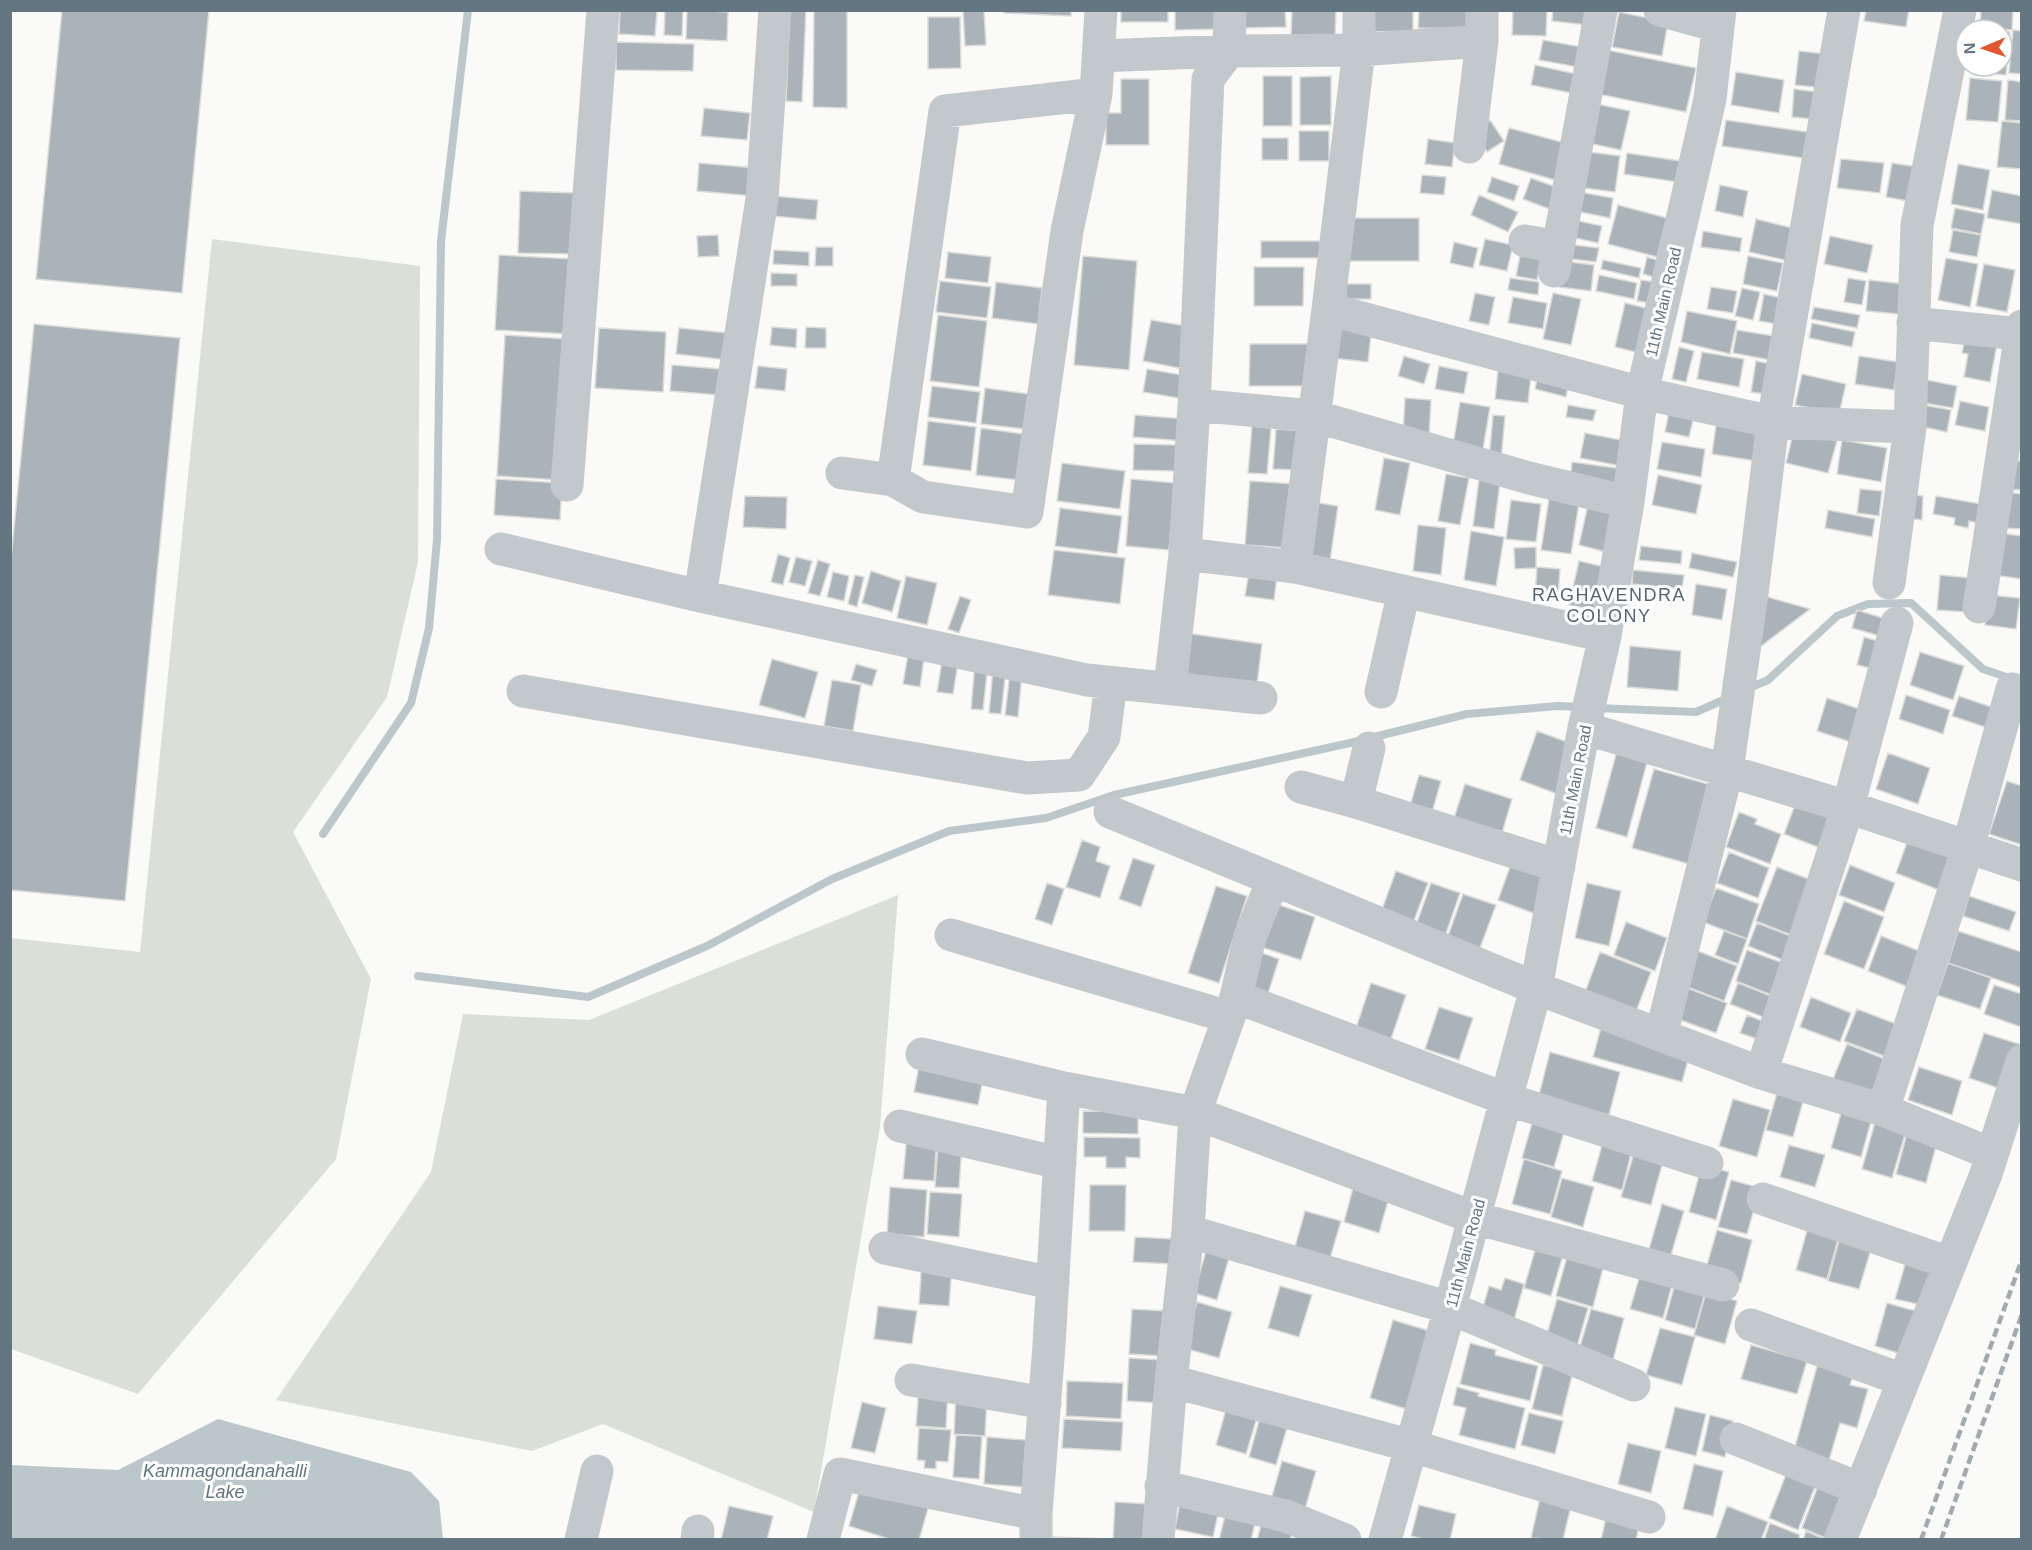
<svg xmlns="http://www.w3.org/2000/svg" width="2032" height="1550" viewBox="0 0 2032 1550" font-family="Helvetica,sans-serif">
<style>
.green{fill:#dadfd7}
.water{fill:#bbc7cb}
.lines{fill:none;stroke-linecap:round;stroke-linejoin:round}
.stream{stroke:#bbc7cb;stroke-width:8}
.building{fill:#aab3b9;stroke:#dcdcda;stroke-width:1.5}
.minor{stroke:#c3c8cc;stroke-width:33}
.rail{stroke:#a2aab0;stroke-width:4.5;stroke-dasharray:9 4.5;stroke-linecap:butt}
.labels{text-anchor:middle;stroke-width:6;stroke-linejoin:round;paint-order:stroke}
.street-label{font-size:16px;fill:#657683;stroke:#fff}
.neighbourhood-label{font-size:18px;letter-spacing:1.5px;fill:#57646e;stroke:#fff}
.water-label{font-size:18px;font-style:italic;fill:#60757c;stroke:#fff}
</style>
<rect width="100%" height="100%" fill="#fafaf8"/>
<path class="green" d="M212 239 420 266 418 562 387 697 293 832 371 979 336 1159 138 1394 11 1349V938L140 952Z
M898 895 880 1127 814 1512 603 1424 532 1451 276 1400 431 1172 463 1014 589 1020Z"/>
<path class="water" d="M218 1419 411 1472 439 1501 443 1539H11V1465L118 1470Z"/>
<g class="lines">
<path class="stream" d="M1747 689 1768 680 1837 616 1868 604 1911 603 1983 669 2012 679
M1596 708 1696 712 1728 698
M323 834 411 703 429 628 437 540 441 241 468 10
M418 976 588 997 707 946 832 879 949 831 1046 818 1114 795 1350 743 1467 714 1557 706 1581 707"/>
</g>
<path class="building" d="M62 10H209L182 293 36 279Z
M620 10 657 11 655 36 619 34Z
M665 10H683L682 36 664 35Z
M687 10 728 12 727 41 686 39Z
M790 10H806L802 102 786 101Z
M814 10H847V108L813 107Z
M963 10H984L986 45 965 46Z
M1004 10H1071V16L1004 13Z
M1121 10H1168V22H1121Z
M1175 10H1219L1220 29 1175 30Z
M1242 10H1285L1286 27 1243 28Z
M1292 10H1336L1335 37 1291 36Z
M1366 10H1413V31L1367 32Z
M1419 10H1468L1467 29 1418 28Z
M1513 10H1547L1546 36 1512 35Z
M1553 10H1589L1587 25 1552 21Z
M1866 10H1909L1906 27 1864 21Z
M1981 10H2013L2012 30 1980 27Z
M1619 12 1668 22 1662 56 1612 47Z
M928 17H960L961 68 928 69Z
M2013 30 2022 31V74L2009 73Z
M2002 32H2010L2006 75 1972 72 1973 66H2002Z
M1543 40 1587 48 1583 68 1539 60Z
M616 42 694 44 693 71 616 70Z
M1607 50 1696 68 1686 112 1598 94Z
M1799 51 1827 54 1824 88 1795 85Z
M1535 65 1576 74 1572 93 1531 85Z
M1736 72 1784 80 1779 113 1731 105Z
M1263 76H1292V126H1263Z
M1331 76V125H1300V77Z
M1970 78 2002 81 1998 122 1966 120Z
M1121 79H1149V145H1106V113H1121Z
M2008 80 2022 82V121L2005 120Z
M1794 89 1825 93 1822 120 1792 117Z
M1597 104 1630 111 1621 150 1588 143Z
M704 108 750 113 747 140 701 136Z
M1490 120 1504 141 1487 152 1473 130Z
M1726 120 1814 133 1810 159 1722 146Z
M2002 121 2022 123V169L1997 167Z
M1509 128 1565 143 1555 180 1499 164Z
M1299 131H1329V161H1299Z
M1262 138H1288V160H1262Z
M1428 139 1455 143 1452 167 1425 164Z
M1582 151 1620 156 1615 192 1577 187Z
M1627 153 1680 161 1677 182 1624 174Z
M1841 159 1884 163 1880 193 1837 188Z
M699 163 756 168 753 196 697 191Z
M1892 163 1924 168 1919 203 1886 197Z
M1958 164 1990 170 1983 210 1951 204Z
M1422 175 1446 177 1444 195 1420 193Z
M1492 177 1519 186 1514 201 1487 192Z
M1531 178 1561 189 1552 210 1523 199Z
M1720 185 1748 191 1743 217 1715 211Z
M1992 190 2022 196V224L1987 218Z
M520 191 575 193 572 254 518 253Z
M1574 191 1613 198 1610 218 1570 210Z
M1479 195 1518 212 1508 232 1471 215Z
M774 196 818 200 816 220 772 216Z
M1618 205 1667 218 1657 257 1608 244Z
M1955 208 1985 214 1981 234 1951 228Z
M1340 218H1419V261H1340Z
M1570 219 1602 226 1598 243 1566 236Z
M1756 219 1796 229 1789 261 1749 252Z
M1953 230 1981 235 1977 257 1949 252Z
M1703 231 1742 238 1740 252 1701 247Z
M718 235 719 256 698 257 697 236Z
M1830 236 1873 245 1867 273 1824 264Z
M1485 239 1513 245 1507 271 1479 265Z
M1261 241H1320V258H1261Z
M1454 242 1478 248 1473 268 1450 263Z
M1574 245 1599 248 1596 262 1572 259Z
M1522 246 1543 251 1537 280 1516 276Z
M816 247H833V266H815Z
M774 250 809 252V266L773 264Z
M948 252 991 257 988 283 945 278Z
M499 255 573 259 570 334 495 330Z
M1083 256 1137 261 1129 370 1074 365Z
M1748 256 1783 263 1777 291 1743 284Z
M1647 257 1664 262 1660 279 1643 274Z
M1946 258 1978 264 1970 307 1938 300Z
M1603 260 1641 268 1639 278 1601 269Z
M1562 261 1594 265 1591 291 1559 287Z
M1984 264 2015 270 2007 312 1976 306Z
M1254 267H1304L1303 306H1254Z
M771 273 797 274V286H771Z
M1599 275 1637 283 1634 299 1596 291Z
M1510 278 1539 282 1538 295 1508 290Z
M1848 278 1866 281 1862 305 1844 302Z
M1641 280 1661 283 1658 304 1637 301Z
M1869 280 1913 285 1910 315 1866 311Z
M940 281 991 287 987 318 936 312Z
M996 282 1042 288 1038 324 992 318Z
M1346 284H1371V299H1346Z
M1711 287 1737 291 1733 313 1707 309Z
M1742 288 1760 292 1753 320 1735 316Z
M1475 293 1495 297 1489 325 1469 321Z
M1553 293 1581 299 1571 345 1543 339Z
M1764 294 1781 298 1776 324 1759 321Z
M1513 297 1547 303 1543 329 1508 323Z
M1625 303 1654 310 1644 354 1615 347Z
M1814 307 1860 315 1857 328 1811 319Z
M1687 311 1737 321 1730 354 1681 342Z
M938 315 987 321 979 387 930 381Z
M1151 320 1192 327 1184 369 1143 361Z
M1335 321 1372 325 1368 362 1332 358Z
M1812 323 1855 332 1852 347 1809 338Z
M34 324 180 338 125 901 10 890V569Z
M772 327 797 329 796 348 770 345Z
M806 327 826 328V348H805Z
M599 328 666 332 663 392 595 388Z
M679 328 739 334 736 361 676 354Z
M1737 330 1780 337 1776 361 1733 353Z
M505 335 569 339 560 480 497 476Z
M1965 338 1997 344 1990 382 1964 377 1968 354 1962 353Z
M1250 344H1308V386H1249Z
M1679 347 1694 351 1686 382 1672 379Z
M1702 352 1744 359 1739 387 1697 379Z
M1404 356 1430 364 1424 384 1398 376Z
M1859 356 1898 362 1894 390 1855 384Z
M1756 361 1777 365 1772 395 1751 392Z
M672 365 721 369 719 395 670 391Z
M758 366 787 369 785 391 755 388Z
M1439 366 1468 372 1464 394 1435 389Z
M1147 369 1188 376 1184 399 1143 392Z
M1498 370 1531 375 1528 403 1495 399Z
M1802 374 1846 384 1839 414 1795 405Z
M1538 375 1569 381 1566 397 1535 389Z
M1922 379 1957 386 1953 408 1918 402Z
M932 386 980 392 976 423 928 417Z
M985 388 1029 394 1025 429 981 424Z
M1405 398 1431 400 1429 437 1403 435Z
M1960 401 1989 407 1985 431 1955 425Z
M1460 402 1490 407 1483 449 1453 445Z
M1918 404 1951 410 1947 432 1914 425Z
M1568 405 1596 410 1593 421 1566 417Z
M1670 406 1695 412 1689 437 1665 432Z
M1135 415 1186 419 1184 441 1133 437Z
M1493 415 1505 416 1501 461 1489 460Z
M1717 418 1761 424 1756 461 1712 454Z
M928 421 976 427 971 471 923 465Z
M1252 426 1271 428 1267 474 1248 473Z
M981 428 1024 434 1018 480 976 475Z
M1276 429 1302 431 1300 470 1273 469Z
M1794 430 1837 441 1828 473 1786 463Z
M1585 433 1626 441 1621 466 1580 458Z
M1842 440 1887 448 1881 482 1837 474Z
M1662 442 1705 449 1701 477 1657 469Z
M1134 444 1176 445 1175 471 1133 470Z
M1384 458 1410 463 1400 515 1375 510Z
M2008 460 2022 461V490L2006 489Z
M1572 462 1623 469 1621 487 1570 481Z
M1062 463 1125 471 1120 509 1057 501Z
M1446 474 1469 478 1460 525 1438 521Z
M1658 475 1702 485 1696 514 1652 505Z
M496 479 562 483 560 520 494 515Z
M1131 479 1175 483 1169 550 1126 546Z
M1479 480 1500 483 1494 529 1473 526Z
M1250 481 1294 484 1289 548 1245 545Z
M1860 489 1882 491 1879 516 1857 513Z
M2005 492 2022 494V529L2002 528Z
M1908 494 1923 496 1922 520 1906 518Z
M745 496 787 497 786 529 743 527Z
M1936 496 1981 504 1978 523 1969 521 1968 528 1954 525 1955 518 1933 514Z
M1549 499 1579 503 1571 554 1541 550Z
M1511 500 1541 504 1536 542 1506 539Z
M1589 500 1617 507 1606 552 1579 545Z
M1307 501 1338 506 1330 561 1299 556Z
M1060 508 1122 516 1117 554 1055 546Z
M1828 510 1875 519 1872 537 1825 528Z
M1418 525 1446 528 1441 575 1413 571Z
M1471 531 1504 537 1496 586 1464 580Z
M1999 533 2022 536V579L1994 575Z
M1641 546 1682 551 1681 564 1639 560Z
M1536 547V568L1515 569 1514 548Z
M1054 550 1125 558 1120 604 1048 595Z
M1692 553 1737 562 1733 577 1689 568Z
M778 554 790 558 783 585 771 582Z
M796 557 812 561 805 586 789 582Z
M818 560 830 564 820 596 808 593Z
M1579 561 1605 567 1596 610 1569 605Z
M1537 567 1560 569 1558 598 1535 596Z
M1633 570 1684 575 1682 589 1632 584Z
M871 571 901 581 892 612 862 603Z
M833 572 849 576 844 601 827 597Z
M1249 572 1277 576 1274 600 1245 596Z
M855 575 864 577 857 607 848 604Z
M1940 575 1970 578 1967 612 1937 610Z
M906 576 937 583 927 625 897 618Z
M1696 584 1727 589 1722 620 1692 615Z
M1988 595 2020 598 2016 629 1985 625Z
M960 596 971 600 959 633 948 629Z
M1764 596 1810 609 1748 656Z
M1857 610 1892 621 1887 638 1852 628Z
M1186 633 1262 644 1257 684 1180 673Z
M1864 637 1881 642 1874 669 1857 665Z
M910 642 926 645 920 687 903 684Z
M1630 646 1681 651 1678 691 1627 687Z
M1920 652 1964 666 1953 700 1910 685Z
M943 655 959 657 953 694 937 692Z
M772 659 818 672 805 718 759 705Z
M975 663 988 664 983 710 971 709Z
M856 664 877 670 872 686 851 680Z
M993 669 1006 670 1001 714 989 713Z
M1010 672 1022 674 1018 717 1005 715Z
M832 680 861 685 853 731 824 726Z
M1906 695 1950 710 1943 734 1899 719Z
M1959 696 2000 710 1994 730 1952 716Z
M1827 698 1868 712 1857 744 1817 731Z
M1537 731 1578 746 1560 795 1520 780Z
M1618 747 1649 755 1627 837 1596 828Z
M1888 753 1930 768 1918 804 1876 789Z
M1654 769 1715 786 1693 865 1632 848Z
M1419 775 1441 781 1431 816 1409 809Z
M2007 781 2022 786V845L1989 834Z
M1465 784 1512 799 1502 833 1454 818Z
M1795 805 1834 819 1823 849 1784 834Z
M1739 812 1757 819 1755 824 1781 834 1770 864 1726 847Z
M1909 837 1953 854 1939 890 1896 873Z
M1082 840 1100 847 1096 861 1110 866 1100 898 1066 887Z
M1729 852 1769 868 1758 898 1717 883Z
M1514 856 1556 872 1541 916 1498 900Z
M1133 858 1155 865 1141 907 1119 899Z
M1850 865 1895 883 1884 912 1839 895Z
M1777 867 1814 881 1794 936 1756 921Z
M1396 871 1428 883 1412 926 1380 915Z
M1047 883 1064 889 1052 925 1035 919Z
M1431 883 1460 893 1444 939 1415 928Z
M1587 883 1621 891 1609 946 1575 938Z
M1216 886 1247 896 1219 983 1188 973Z
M1716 888 1759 904 1747 939 1703 922Z
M1463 894 1496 905 1480 948 1448 936Z
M1969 896 2016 912 2009 931 1963 916Z
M1844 901 1884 917 1864 969 1824 954Z
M1273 903 1315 917 1301 960 1258 946Z
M1626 922 1667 938 1655 971 1614 955Z
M1757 923 1796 938 1788 962 1748 946Z
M1724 931 1747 939 1738 964 1715 955Z
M1958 931 2022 952V988L1948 963Z
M1881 936 1927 954 1913 989 1868 971Z
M1695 950 1737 966 1724 1001 1682 985Z
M1747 950 1786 964 1774 996 1736 981Z
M1256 951 1279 959 1266 1000 1243 992Z
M1600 952 1651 972 1635 1014 1584 995Z
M1948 963 1991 978 1980 1009 1937 995Z
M1371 983 1406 995 1391 1039 1356 1028Z
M1738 983 1776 998 1768 1019 1730 1004Z
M1994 985 2022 994 2021 1027 1984 1014Z
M1687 988 1727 1003 1716 1033 1675 1018Z
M1811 997 1851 1013 1840 1042 1800 1027Z
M1439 1007 1473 1018 1459 1060 1425 1049Z
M1857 1009 1904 1027 1892 1059 1844 1041Z
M1747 1015 1770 1024 1763 1041 1740 1033Z
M1602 1024 1691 1049 1682 1082 1593 1057Z
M1984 1033 2022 1045 2007 1091 1969 1078Z
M1847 1044 1890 1061 1877 1095 1833 1079Z
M1550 1052 1620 1072 1609 1115 1539 1095Z
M920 1061 984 1074 978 1105 914 1092Z
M1919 1067 1962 1081 1952 1115 1908 1100Z
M1778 1090 1804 1098 1793 1137 1766 1130Z
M1733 1099 1770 1110 1757 1157 1719 1146Z
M1844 1103 1874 1111 1861 1157 1831 1148Z
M1083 1111 1138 1112V1134L1083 1133Z
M1533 1120 1565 1129 1554 1167 1522 1158Z
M1875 1122 1906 1131 1892 1178 1862 1169Z
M1908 1130 1938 1139 1926 1183 1896 1174Z
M907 1134 937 1136 934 1181 903 1179Z
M1084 1137 1140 1138V1158L1126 1157V1168H1106V1157H1084Z
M1604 1138 1633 1146 1622 1190 1592 1181Z
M938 1143 962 1145 959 1188 935 1187Z
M1789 1145 1825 1155 1815 1187 1780 1177Z
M1634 1153 1663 1161 1651 1205 1621 1197Z
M1524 1159 1562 1171 1550 1214 1512 1204Z
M1702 1165 1729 1172 1716 1220 1689 1212Z
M1562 1178 1594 1187 1583 1227 1551 1217Z
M1731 1180 1760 1188 1747 1234 1718 1227Z
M1354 1184 1390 1194 1379 1233 1344 1222Z
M1090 1185H1126L1125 1231H1089Z
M890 1187 927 1190 924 1237 887 1234Z
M930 1192 962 1194 959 1237 927 1234Z
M1662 1204 1684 1211 1671 1255 1649 1249Z
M1305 1211 1341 1221 1328 1265 1293 1254Z
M1808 1227 1839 1236 1827 1279 1796 1270Z
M1717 1230 1752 1240 1741 1283 1705 1272Z
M1135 1237 1173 1239 1172 1264 1133 1262Z
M1840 1237 1872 1246 1859 1289 1828 1281Z
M1536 1247 1563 1255 1551 1296 1524 1288Z
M1206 1251 1229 1258 1217 1300 1194 1293Z
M1908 1254 1940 1269 1917 1304 1895 1299Z
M1567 1257 1603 1268 1593 1307 1556 1296Z
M922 1260 952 1266 949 1306 919 1304Z
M1643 1265 1675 1274 1663 1318 1630 1309Z
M1505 1278 1524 1284 1512 1327 1480 1318 1489 1286 1501 1290Z
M1676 1280 1706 1289 1695 1329 1665 1320Z
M1280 1286 1312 1295 1299 1337 1268 1328Z
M1706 1292 1737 1301 1725 1344 1694 1335Z
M1557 1299 1588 1308 1576 1350 1545 1341Z
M1197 1302 1232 1312 1219 1358 1184 1348Z
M1887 1303 1919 1312 1908 1356 1875 1346Z
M878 1306 917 1311 912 1344 874 1339Z
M1132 1309 1166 1311 1163 1356 1129 1354Z
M1591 1309 1624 1318 1613 1360 1579 1350Z
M1393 1320 1433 1332 1410 1410 1370 1398Z
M1660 1328 1695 1337 1682 1385 1646 1375Z
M1470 1343 1496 1350 1495 1355 1538 1366 1530 1401 1460 1384Z
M1751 1345 1807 1361 1797 1394 1741 1379Z
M1129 1358 1162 1360 1160 1403 1127 1401Z
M1819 1359 1855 1369 1850 1385 1868 1389 1857 1428 1840 1423 1827 1467 1792 1458Z
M1543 1365 1573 1372 1562 1416 1532 1409Z
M1067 1381 1123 1383 1121 1419 1066 1416Z
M919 1386 948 1388 946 1428 916 1426Z
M1457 1387 1479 1393 1478 1396 1525 1408 1515 1449 1459 1435 1466 1408 1453 1405Z
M956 1393 987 1395 985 1436 954 1434Z
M862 1402 886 1408 875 1453 851 1448Z
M1228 1402 1259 1411 1246 1454 1216 1445Z
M1675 1407 1706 1414 1696 1456 1665 1448Z
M1262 1410 1290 1418 1276 1465 1249 1457Z
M1529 1413 1563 1421 1555 1454 1521 1445Z
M1710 1415 1733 1421 1725 1457 1702 1451Z
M1064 1419 1123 1422 1121 1451 1062 1448Z
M919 1428 951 1430 948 1462 936 1461V1469L924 1468 925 1461 917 1460Z
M956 1435 982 1436 979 1479 953 1477Z
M987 1437 1026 1440 1023 1487 984 1484Z
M1628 1443 1661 1451 1651 1493 1618 1484Z
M1282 1461 1316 1471 1304 1512 1270 1503Z
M1694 1464 1723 1471 1713 1516 1683 1509Z
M1787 1472 1816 1484 1798 1530 1769 1518Z
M861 1485 929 1505 919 1540H892L849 1526Z
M1818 1486 1851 1499 1830 1540 1802 1528Z
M1542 1489 1573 1497 1563 1540 1531 1538Z
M1181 1497 1220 1505 1213 1537 1175 1529Z
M1115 1502 1150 1504 1148 1540H1113Z
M1419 1505 1456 1514 1450 1540H1427L1411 1536Z
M729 1506 773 1516 767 1540H721Z
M1727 1506 1768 1522 1761 1540H1715Z
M1227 1508 1257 1515 1251 1540H1219Z
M1608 1509 1641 1517 1636 1540H1601Z
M1262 1522 1293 1530 1290 1540H1257Z
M1770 1523 1800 1535 1798 1540H1764Z
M1806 1531 1826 1540H1803Z
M1053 1537 1110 1539 1053 1540Z"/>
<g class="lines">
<path class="minor" d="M1660 10 1718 26
M1098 56 1229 51 1359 50V10
M1096 94 945 111 893 480 923 497 1027 512 1067 231 1096 94 1101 10
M1469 147 1482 41V10
M1525 241 1558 247
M1554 271 1601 10
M1328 309 1642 393 1773 422 1910 427
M1913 323 2020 334
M1194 405 1314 416 1529 478 1628 502
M842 473 893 480
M567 485 603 10
M501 549 700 596 1087 680 1261 698
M1185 554 1295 567 1605 636
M1295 567 1328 309 1359 50 1482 41
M1889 583 1910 427 1917 225 1960 10
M700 596 762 199 775 10
M1979 607 2022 326
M1897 623 1848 807 2022 865
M1170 688 1185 554 1194 405 1208 79 1229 51 1230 10
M523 691 1027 778 1079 775 1104 737 1111 683
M1381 692 1404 591
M1584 728 1848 807 1761 1073
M1301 787 1356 802 1559 866
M1356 802 1369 748
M1110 812 1536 988 1761 1073 1883 1110 1992 1154
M951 935 1229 1017
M1236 997 1506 1099 1707 1163
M1661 1035 1727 771 1752 594 1773 422 1844 10
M922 1054 1064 1088
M1883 1110 1968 847 2012 689
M900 1126 1060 1163
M1763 1199 1950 1263
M1188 1231 1450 1308 1634 1385
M885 1248 1053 1283
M1751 1325 1903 1380
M911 1380 1045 1403
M1171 1381 1412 1446 1649 1517
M1736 1439 1861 1489
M1161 1486 1286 1516 1345 1540
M581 1540 597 1471
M697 1540 698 1531
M823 1540 840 1474 1036 1514
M1036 1540V1514L1049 1345 1064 1088 1195 1113 1475 1218 1723 1285
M1158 1540 1171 1381 1188 1231 1195 1113 1236 997 1250 937 1273 880
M1385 1540 1450 1308 1536 988 1584 728 1605 636 1628 502 1642 393 1710 99 1720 10
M1840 1540 1986 1174 2022 1061"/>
<path class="rail" d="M1921 1540 2022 1259
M1941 1540 2022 1314"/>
</g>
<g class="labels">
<g class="street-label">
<text transform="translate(1663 302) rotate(-77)" y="6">11th Main Road</text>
<text transform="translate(1575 780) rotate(-79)" y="6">11th Main Road</text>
<text transform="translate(1465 1253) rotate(-75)" y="6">11th Main Road</text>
</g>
<g class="neighbourhood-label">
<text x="1609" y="601">RAGHAVENDRA<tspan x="1609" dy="21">COLONY</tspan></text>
</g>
<g class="water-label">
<text x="225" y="1477">Kammagondanahalli<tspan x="225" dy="21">Lake</tspan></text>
</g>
</g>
<rect width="2032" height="1550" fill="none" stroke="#657683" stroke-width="24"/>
<g transform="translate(1984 48) rotate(268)"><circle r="28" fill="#ffffff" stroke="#c1c8cd" stroke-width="1.5"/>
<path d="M0-4.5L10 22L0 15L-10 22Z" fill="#e4572e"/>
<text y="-9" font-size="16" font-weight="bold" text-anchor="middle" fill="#657683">N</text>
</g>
</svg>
